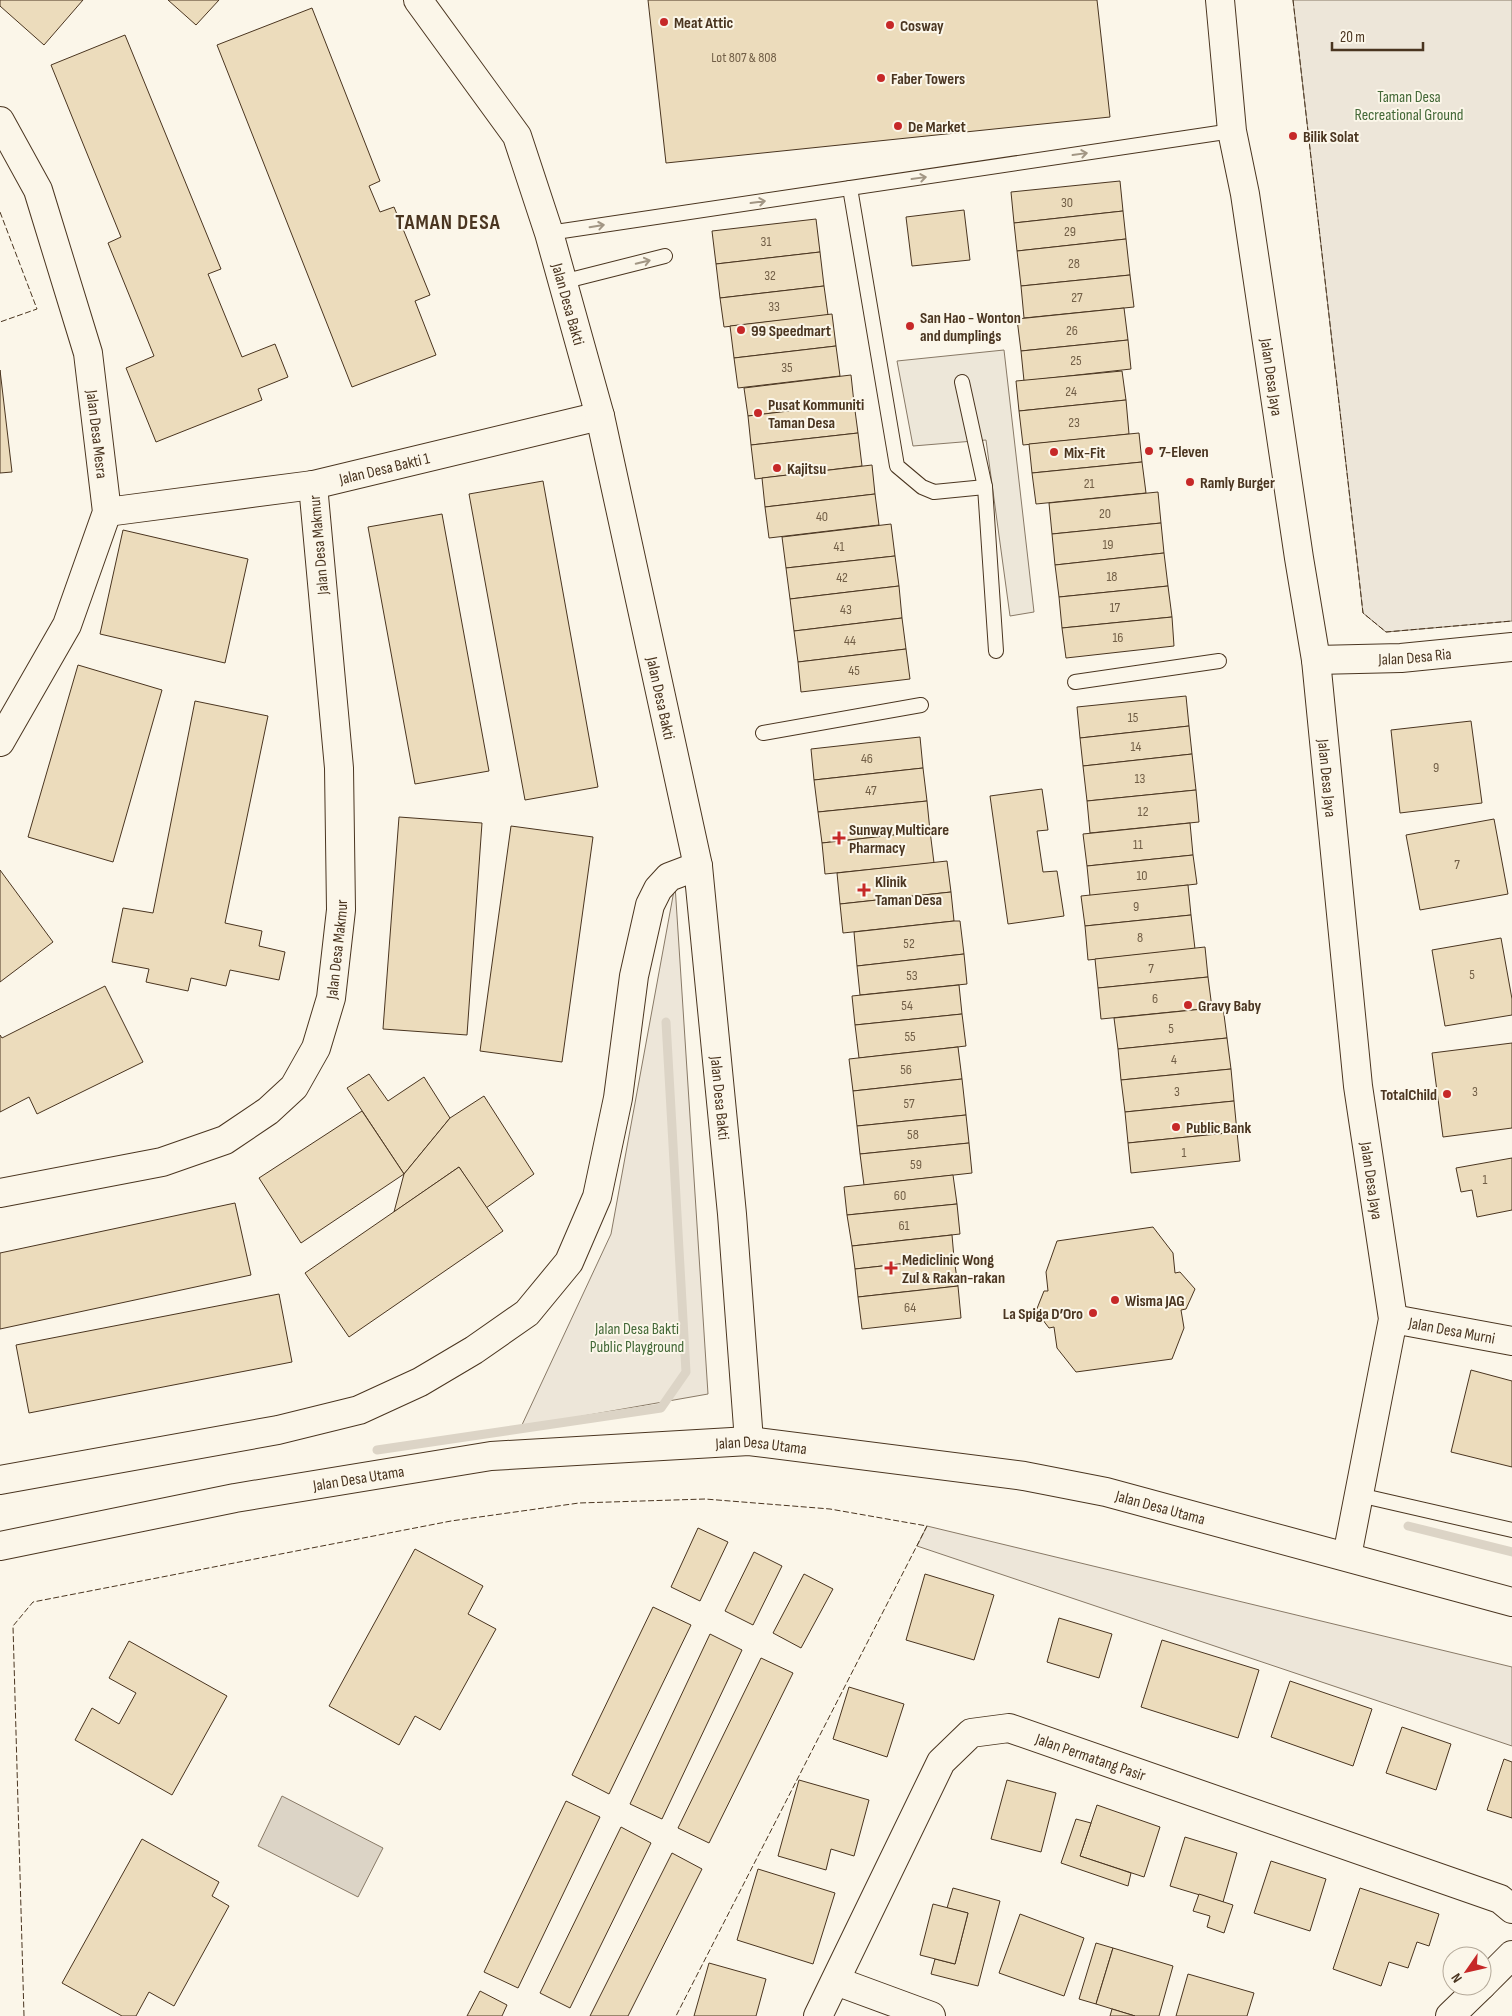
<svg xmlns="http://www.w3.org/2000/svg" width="1512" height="2016" font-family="'Sofia Sans Condensed',sans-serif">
<rect width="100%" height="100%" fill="#fbf6e9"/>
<g fill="#ede6d9" stroke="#887966">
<path d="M1293 0H1512V621L1386 632 1363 613Z"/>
<path d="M675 885 708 1394 521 1427 611 1234Z"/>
<path d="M927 1526 1512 1667V1746L917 1546Z"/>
</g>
<path fill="#ede7d9" stroke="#887966" d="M1004 350 1034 612 1010 616 986 440 913 446 897 361Z"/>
<path fill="#dcd4c6" stroke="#887966" d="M282 1796 383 1848 358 1897 258 1846Z"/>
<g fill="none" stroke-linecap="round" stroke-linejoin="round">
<g stroke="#dcd4c6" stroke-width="9">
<path d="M377 1450 661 1408 686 1372 666 1022"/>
<path d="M1408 1526 1512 1552"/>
</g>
</g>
<g fill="#ecdcbc" stroke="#4a3520">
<path d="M0 0H83L44 45 0 6Z"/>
<path d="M168 0H219L196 25Z"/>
<path d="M648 0H1097L1110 117 666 163Z"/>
<path d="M312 8 380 181 369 186 380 212 394 207 430 295 415 301 436 355 352 387 217 45Z"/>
<path d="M125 35 221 269 208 274 242 357 275 344 288 377 258 389 262 400 156 442 126 368 154 356 108 243 121 237 51 65Z"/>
<path d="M1120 181 1123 211 1014 223 1011 192Z"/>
<path d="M964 210 970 260 912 266 906 217Z"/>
<path d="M1123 211 1126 239 1017 251 1014 223Z"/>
<path d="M816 219 820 252 716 264 712 231Z"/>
<path d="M1126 239 1130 275 1021 286 1017 251Z"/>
<path d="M820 252 824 286 720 298 716 264Z"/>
<path d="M1130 275 1134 307 1024 318 1021 286Z"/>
<path d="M824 286 828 315 724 327 720 298Z"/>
<path d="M1124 308 1128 340 1021 351 1017 319Z"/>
<path d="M832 314 836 346 734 358 730 326Z"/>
<path d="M1128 340 1131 369 1024 381 1021 351Z"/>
<path d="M836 346 840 376 738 388 734 358Z"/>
<path d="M0 370 12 472 0 473Z"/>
<path d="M1122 371 1126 400 1019 411 1016 381Z"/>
<path d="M851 375 854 403 748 416 744 388Z"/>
<path d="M1126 400 1129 434 1023 445 1019 411Z"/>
<path d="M854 403 858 433 751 445 748 416Z"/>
<path d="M858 433 862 466 755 479 751 445Z"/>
<path d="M1139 433 1142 462 1032 473 1029 444Z"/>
<path d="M1142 462 1146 493 1036 504 1032 473Z"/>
<path d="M872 465 875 494 765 507 762 478Z"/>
<path d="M543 481 598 787 525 800 469 494Z"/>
<path d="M1158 492 1161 523 1052 534 1049 503Z"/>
<path d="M875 494 879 525 769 538 765 507Z"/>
<path d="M442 514 489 771 415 784 368 527Z"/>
<path d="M1161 523 1164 553 1055 565 1052 534Z"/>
<path d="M891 524 895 556 786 568 782 537Z"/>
<path d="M123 530 248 559 225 663 100 634Z"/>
<path d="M1164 553 1168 586 1059 597 1055 565Z"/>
<path d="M895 556 899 586 790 599 786 568Z"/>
<path d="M899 586 902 618 794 631 790 599Z"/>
<path d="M1168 586 1172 617 1062 628 1059 597Z"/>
<path d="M1172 617 1174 646 1066 658 1062 628Z"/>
<path d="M902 618 906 649 798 662 794 631Z"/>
<path d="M906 649 910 679 801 692 798 662Z"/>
<path d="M78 665 162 690 113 862 28 837Z"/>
<path d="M1186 696 1189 726 1080 738 1077 707Z"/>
<path d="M195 701 268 716 225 923 262 931 259 946 285 952 279 980 230 970 226 986 191 978 188 991 146 982 149 969 112 962 123 908 153 913Z"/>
<path d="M1471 721 1482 803 1400 813 1391 730Z"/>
<path d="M1189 726 1192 754 1083 766 1080 738Z"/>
<path d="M920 737 923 768 814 780 811 749Z"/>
<path d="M1192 754 1196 790 1087 801 1083 766Z"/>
<path d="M923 768 927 801 818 812 814 780Z"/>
<path d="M1042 789 1048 830 1037 831 1043 872 1057 871 1064 916 1008 924 990 796Z"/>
<path d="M1196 790 1199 822 1090 833 1087 801Z"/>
<path d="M927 801 930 831 822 843 818 812Z"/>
<path d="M399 817 482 823 467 1035 383 1029Z"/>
<path d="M1494 819 1508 894 1420 910 1406 835Z"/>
<path d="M1190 823 1193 855 1087 866 1083 834Z"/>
<path d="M511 826 593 837 562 1062 480 1051Z"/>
<path d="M930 831 934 863 825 874 822 843Z"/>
<path d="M1193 855 1197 884 1090 896 1087 866Z"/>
<path d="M947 861 951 892 840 904 837 873Z"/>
<path d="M0 870 53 942 0 982Z"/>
<path d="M1188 885 1191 915 1085 926 1081 896Z"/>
<path d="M951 892 954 921 843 933 840 904Z"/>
<path d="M1191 915 1195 949 1088 960 1085 926Z"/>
<path d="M954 921H960L964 954 857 966 854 932Z"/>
<path d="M1501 938 1512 999V1015L1445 1026 1432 950Z"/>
<path d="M1205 947 1208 977 1098 988 1095 959Z"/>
<path d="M964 954 967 984 860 995 857 966Z"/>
<path d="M1208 977 1212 1008 1101 1019 1098 988Z"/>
<path d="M959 985 962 1014 855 1025 852 996Z"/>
<path d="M105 986 143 1062 37 1114 29 1097 0 1112V1035L2 1038Z"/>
<path d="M1223 1007 1227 1038 1118 1049 1114 1018Z"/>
<path d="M962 1014 966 1046 859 1058 855 1025Z"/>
<path d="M1227 1038 1231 1069 1121 1080 1118 1049Z"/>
<path d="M1512 1043V1128L1443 1137 1432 1053Z"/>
<path d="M958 1047 962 1079 853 1091 849 1059Z"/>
<path d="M1231 1069 1234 1101 1125 1112 1121 1080Z"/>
<path d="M369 1074 388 1101 424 1077 450 1118 404 1174 347 1088Z"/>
<path d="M962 1079 966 1115 857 1126 853 1091Z"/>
<path d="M484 1096 534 1174 486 1208 459 1167 394 1212 404 1174 450 1118Z"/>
<path d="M1234 1101 1237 1132 1128 1143 1125 1112Z"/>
<path d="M362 1111 404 1174 301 1243 259 1178Z"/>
<path d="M966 1115 969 1143 860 1154 857 1126Z"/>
<path d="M1237 1132 1240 1161 1131 1173 1128 1143Z"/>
<path d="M969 1143 972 1173 864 1185 860 1154Z"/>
<path d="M1512 1158V1210L1477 1217 1472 1190 1461 1192 1456 1168Z"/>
<path d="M459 1167 503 1231 349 1337 305 1273Z"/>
<path d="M953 1175 957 1204 847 1215 844 1187Z"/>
<path d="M235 1203 251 1275 0 1329V1253Z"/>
<path d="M957 1204 960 1234 852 1246 847 1215Z"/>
<path d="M1153 1227 1173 1253 1175 1273 1180 1272 1195 1289 1186 1309 1181 1310 1184 1328 1172 1359 1076 1372 1057 1348 1054 1327 1049 1328 1036 1311 1044 1291H1048L1046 1272 1057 1241Z"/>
<path d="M952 1235 954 1258 855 1269 852 1246Z"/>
<path d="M954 1258 958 1286 858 1297 855 1269Z"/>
<path d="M958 1286 961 1318 862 1329 858 1297Z"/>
<path d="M279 1294 292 1362 29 1413 16 1345Z"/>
<path d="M1471 1370 1512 1381V1467L1451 1452Z"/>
<path d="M698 1528 728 1542 700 1601 671 1587Z"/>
<path d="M415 1549 483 1586 468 1614 496 1629 440 1730 415 1716 399 1745 329 1706Z"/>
<path d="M754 1552 782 1566 753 1625 725 1611Z"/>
<path d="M804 1574 833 1589 801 1648 773 1633Z"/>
<path d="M925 1574 994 1595 974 1660 906 1640Z"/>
<path d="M653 1607 691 1625 609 1794 572 1775Z"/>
<path d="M1059 1618 1112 1634 1099 1678 1047 1662Z"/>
<path d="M710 1634 742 1650 662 1819 630 1804Z"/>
<path d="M1162 1640 1259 1670 1238 1738 1141 1707Z"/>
<path d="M129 1641 227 1696 172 1795 75 1740 92 1708 119 1724 136 1693 109 1678Z"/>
<path d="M761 1658 793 1673 709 1843 678 1828Z"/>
<path d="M1290 1681 1372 1709 1353 1766 1271 1737Z"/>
<path d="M849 1687 904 1704 887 1757 833 1739Z"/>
<path d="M1402 1727 1451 1744 1436 1790 1386 1773Z"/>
<path d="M1504 1759 1512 1762V1818L1487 1810Z"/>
<path d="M799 1780 869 1800 854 1856 831 1849 826 1870 778 1856Z"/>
<path d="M1007 1780 1056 1793 1041 1852 991 1839Z"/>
<path d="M566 1801 600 1817 518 1988 484 1972Z"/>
<path d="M1097 1805 1160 1827 1144 1877 1080 1856Z"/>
<path d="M1076 1819 1091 1823 1080 1856 1131 1873 1128 1886 1061 1863Z"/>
<path d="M621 1827 651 1843 570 2008 540 1993Z"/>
<path d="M1185 1837 1237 1853 1223 1902 1170 1886Z"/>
<path d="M142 1839 219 1882 212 1896 229 1906 174 2006 149 1992 136 2016H122L62 1983Z"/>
<path d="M672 1853 702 1869 628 2016H590Z"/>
<path d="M1271 1861 1326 1879 1310 1931 1254 1913Z"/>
<path d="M758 1869 835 1893 813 1964 737 1940Z"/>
<path d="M953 1888 1000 1901 978 1986 931 1974 935 1959 955 1964 968 1913 947 1908Z"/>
<path d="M1360 1888 1439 1914 1429 1946 1417 1942 1408 1968 1389 1962 1381 1986 1333 1969Z"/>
<path d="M1199 1894 1233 1905 1224 1933 1207 1927 1210 1916 1193 1911Z"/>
<path d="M933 1904 968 1913 955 1964 920 1955Z"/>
<path d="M1020 1914 1084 1938 1064 1996 999 1973Z"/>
<path d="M1096 1943 1113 1948 1096 2004 1079 1999Z"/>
<path d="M1113 1948 1173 1966 1159 2016H1135L1096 2004Z"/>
<path d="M709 1963 766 1979 756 2016H694Z"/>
<path d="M1188 1974 1254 1993 1247 2016H1176Z"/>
<path d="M480 1991 507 2005 502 2016H467Z"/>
<path d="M1112 2009 1135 2016H1110Z"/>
</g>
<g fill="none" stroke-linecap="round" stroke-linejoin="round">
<defs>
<g id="lane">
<path d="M850 188 897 466 922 487 934 492 985 487"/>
<path d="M549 233 1232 131"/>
<path d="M562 282 665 256"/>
<path d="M962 382 985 487 996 651"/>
<path d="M1075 682 1219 661"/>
<path d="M763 733 921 705"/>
<path d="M1359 1495 1512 1530"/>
</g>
<g id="street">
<path id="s1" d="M1220 0 1232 131 1245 194 1299 558 1316 660 1358 1086 1393 1319 1347 1556"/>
<path id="s2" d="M0 121 38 190 88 353 107 512 67 625 0 742"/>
<path id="s3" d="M107 512 313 485 600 416"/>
<path id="s4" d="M1316 660 1401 658 1512 647"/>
<path id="s5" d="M0 1193 162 1162 225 1140 268 1111 294 1087 316 1048 331 998 341 910 339 768 313 485"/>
<path id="s6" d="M1393 1319 1512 1341"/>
<path d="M0 1480 278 1430 359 1410 420 1382 474 1350 527 1313 569 1262 597 1197 618 1098 634 976 650 905 658 889 669 877 698 866"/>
<path d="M836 1981 931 2016"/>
<path d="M1482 1985 1512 1955"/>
<path id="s7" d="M818 2016 941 1762 971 1733 1009 1728 1500 1899 1512 1909"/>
<path d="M1450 2016 1481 1986"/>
</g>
<g id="secondary">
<path id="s8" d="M418 0 517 136 549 233 600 416 698 866 732 1214 749 1441"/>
<path id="s9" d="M0 1546 235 1498 491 1456 749 1441 1024 1476 1106 1492 1512 1602"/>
</g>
</defs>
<use href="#lane" stroke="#4a3520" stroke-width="16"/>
<use href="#street" stroke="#4a3520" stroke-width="30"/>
<use href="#secondary" stroke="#4a3520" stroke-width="30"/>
<use href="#lane" stroke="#fbf6e9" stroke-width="14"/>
<use href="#street" stroke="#fbf6e9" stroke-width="28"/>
<use href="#secondary" stroke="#fbf6e9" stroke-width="28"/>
<g stroke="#4a3520" stroke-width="1" stroke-dasharray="6 2.5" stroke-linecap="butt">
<path d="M1293 0 1363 613 1386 632 1512 621"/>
<path d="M0 212 37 309 0 322"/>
<path d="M24 2016 13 1626 33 1602 451 1521 579 1503 705 1499 830 1509 927 1526 676 2016"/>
</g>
</g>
<defs><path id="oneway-shaft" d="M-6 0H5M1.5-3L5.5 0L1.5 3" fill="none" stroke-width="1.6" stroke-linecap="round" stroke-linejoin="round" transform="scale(1.25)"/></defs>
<g stroke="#a29684">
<use href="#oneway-shaft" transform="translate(1080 154) rotate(-8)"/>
<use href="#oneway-shaft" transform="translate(919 178) rotate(-8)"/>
<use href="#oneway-shaft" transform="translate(758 202) rotate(-8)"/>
<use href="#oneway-shaft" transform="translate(597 226) rotate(-9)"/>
<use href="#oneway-shaft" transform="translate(643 262) rotate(-14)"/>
</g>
<g fill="#c62828" stroke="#fbf6e9" stroke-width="2">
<circle cx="664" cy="22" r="5"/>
<circle cx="890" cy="25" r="5"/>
<circle cx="881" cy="78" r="5"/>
<circle cx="898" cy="126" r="5"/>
<circle cx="1293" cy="136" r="5"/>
<circle cx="910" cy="326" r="5"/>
<circle cx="741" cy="330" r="5"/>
<circle cx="758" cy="413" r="5"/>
<circle cx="1149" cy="451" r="5"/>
<circle cx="1054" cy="452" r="5"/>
<circle cx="777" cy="468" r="5"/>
<circle cx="1190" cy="482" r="5"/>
<path d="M836.5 830.5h5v5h5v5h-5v5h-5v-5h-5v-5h5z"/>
<path d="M861.5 882.5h5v5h5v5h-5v5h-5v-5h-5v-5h5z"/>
<circle cx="1188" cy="1005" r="5"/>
<circle cx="1447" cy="1094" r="5"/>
<circle cx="1176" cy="1127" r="5"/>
<path d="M888.5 1260.5h5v5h5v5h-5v5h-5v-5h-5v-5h5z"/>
<circle cx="1115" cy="1300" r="5"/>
<circle cx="1093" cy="1313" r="5"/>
</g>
<g text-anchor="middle" stroke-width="4" stroke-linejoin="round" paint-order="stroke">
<g font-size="14" fill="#725f47">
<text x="744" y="62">Lot 807 &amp; 808</text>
<text x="1067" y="207">30</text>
<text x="1070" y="236">29</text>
<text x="766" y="246">31</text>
<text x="1074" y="268">28</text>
<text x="770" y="280">32</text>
<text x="1077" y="302">27</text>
<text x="774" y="311">33</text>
<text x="1072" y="335">26</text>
<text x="1076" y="365">25</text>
<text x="787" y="372">35</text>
<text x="1071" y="396">24</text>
<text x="1074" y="427">23</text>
<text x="1089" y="488">21</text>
<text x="1105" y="518">20</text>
<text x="822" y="521">40</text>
<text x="1108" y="549">19</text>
<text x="839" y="551">41</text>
<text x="1112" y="581">18</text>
<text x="842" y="582">42</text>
<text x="1115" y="612">17</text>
<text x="846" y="614">43</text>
<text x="1118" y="642">16</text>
<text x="850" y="645">44</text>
<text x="854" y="675">45</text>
<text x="1133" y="722">15</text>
<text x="1136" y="751">14</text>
<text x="867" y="763">46</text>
<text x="1436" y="772">9</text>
<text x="1140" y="783">13</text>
<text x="871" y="795">47</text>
<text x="1143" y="816">12</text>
<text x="1138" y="849">11</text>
<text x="1457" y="869">7</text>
<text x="1142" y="880">10</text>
<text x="1136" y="911">9</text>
<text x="1140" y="942">8</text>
<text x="909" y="948">52</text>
<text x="1151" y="973">7</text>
<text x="1472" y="979">5</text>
<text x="912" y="980">53</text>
<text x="1155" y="1003">6</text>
<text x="907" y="1010">54</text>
<text x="1171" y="1033">5</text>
<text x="910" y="1041">55</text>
<text x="1174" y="1064">4</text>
<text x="906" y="1074">56</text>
<text x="1177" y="1096">3</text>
<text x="1475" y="1096">3</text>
<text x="909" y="1108">57</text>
<text x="913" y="1139">58</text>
<text x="1184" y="1157">1</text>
<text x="916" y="1169">59</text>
<text x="1485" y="1184">1</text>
<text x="900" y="1200">60</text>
<text x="904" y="1230">61</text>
<text x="910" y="1312">64</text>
</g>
<g font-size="16" font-weight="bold" fill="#4a3520" stroke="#fbf6e9" text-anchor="start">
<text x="674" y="28">Meat Attic</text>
<text x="900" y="31">Cosway</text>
<text x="891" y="84">Faber Towers</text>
<text x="908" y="132">De Market</text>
<text x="1303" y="142">Bilik Solat</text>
<text x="920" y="323">San Hao - Wonton<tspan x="920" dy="18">and dumplings</tspan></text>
<text x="751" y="336">99 Speedmart</text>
<text x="768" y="410">Pusat Kommuniti<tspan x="768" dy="18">Taman Desa</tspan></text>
<text x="1159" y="457">7-Eleven</text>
<text x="1064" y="458">Mix-Fit</text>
<text x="787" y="474">Kajitsu</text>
<text x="1200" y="488">Ramly Burger</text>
<text x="849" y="835">Sunway Multicare<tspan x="849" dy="18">Pharmacy</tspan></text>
<text x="875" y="887">Klinik<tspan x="875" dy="18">Taman Desa</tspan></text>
<text x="1198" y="1011">Gravy Baby</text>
<text x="1437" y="1100" text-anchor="end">TotalChild</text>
<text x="1186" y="1133">Public Bank</text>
<text x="902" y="1265">Mediclinic Wong<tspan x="902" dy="18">Zul &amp; Rakan-rakan</tspan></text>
<text x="1125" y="1306">Wisma JAG</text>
<text x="1083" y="1319" text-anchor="end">La Spiga D’Oro</text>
</g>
<g font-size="16" fill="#436837" stroke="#fbf6e9">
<text x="1409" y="102">Taman Desa<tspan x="1409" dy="18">Recreational Ground</tspan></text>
<text x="637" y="1334">Jalan Desa Bakti<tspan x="637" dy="18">Public Playground</tspan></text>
</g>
<g font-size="16" fill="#4a3520" stroke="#fbf6e9">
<text dy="6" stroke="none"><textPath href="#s8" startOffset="344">Jalan Desa Bakti</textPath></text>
<text dy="6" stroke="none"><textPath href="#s1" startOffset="381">Jalan Desa Jaya</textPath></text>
<text dy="6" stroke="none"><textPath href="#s2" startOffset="331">Jalan Desa Mesra</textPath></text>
<text dy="6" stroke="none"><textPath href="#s3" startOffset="281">Jalan Desa Bakti 1</textPath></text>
<text transform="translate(318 545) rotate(-95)" y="6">Jalan Desa Makmur</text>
<text dy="6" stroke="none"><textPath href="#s4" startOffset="99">Jalan Desa Ria</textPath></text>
<text dy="6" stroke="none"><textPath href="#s8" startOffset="749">Jalan Desa Bakti</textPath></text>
<text dy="6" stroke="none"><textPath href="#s1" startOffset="786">Jalan Desa Jaya</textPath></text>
<text dy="6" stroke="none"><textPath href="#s5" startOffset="465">Jalan Desa Makmur</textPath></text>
<text dy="6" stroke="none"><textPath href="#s8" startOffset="1154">Jalan Desa Bakti</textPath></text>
<text dy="6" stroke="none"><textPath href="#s1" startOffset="1191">Jalan Desa Jaya</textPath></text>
<text dy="6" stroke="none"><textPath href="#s6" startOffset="60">Jalan Desa Murni</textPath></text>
<text dy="6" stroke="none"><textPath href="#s9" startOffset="770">Jalan Desa Utama</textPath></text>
<text dy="6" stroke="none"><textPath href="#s9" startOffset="365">Jalan Desa Utama</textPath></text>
<text dy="6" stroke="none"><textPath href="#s9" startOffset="1175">Jalan Desa Utama</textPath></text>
<text dy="6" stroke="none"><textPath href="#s7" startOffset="449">Jalan Permatang Pasir</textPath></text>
</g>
<g font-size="21" font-weight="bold" letter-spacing="1" fill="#4a3520" stroke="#fbf6e9">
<text x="448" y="229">TAMAN DESA</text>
</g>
</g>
<g transform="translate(1467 1971) rotate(236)"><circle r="24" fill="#fbf6e9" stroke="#b4a999"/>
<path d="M0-4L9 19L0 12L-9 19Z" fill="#c62828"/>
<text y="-8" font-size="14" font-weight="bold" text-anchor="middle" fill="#4a3520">N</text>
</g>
<path d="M1332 42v8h91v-8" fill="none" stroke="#4a3520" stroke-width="2.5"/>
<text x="1340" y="42" font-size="15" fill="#4a3520" stroke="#fbf6e9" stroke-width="4" paint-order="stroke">20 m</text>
</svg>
